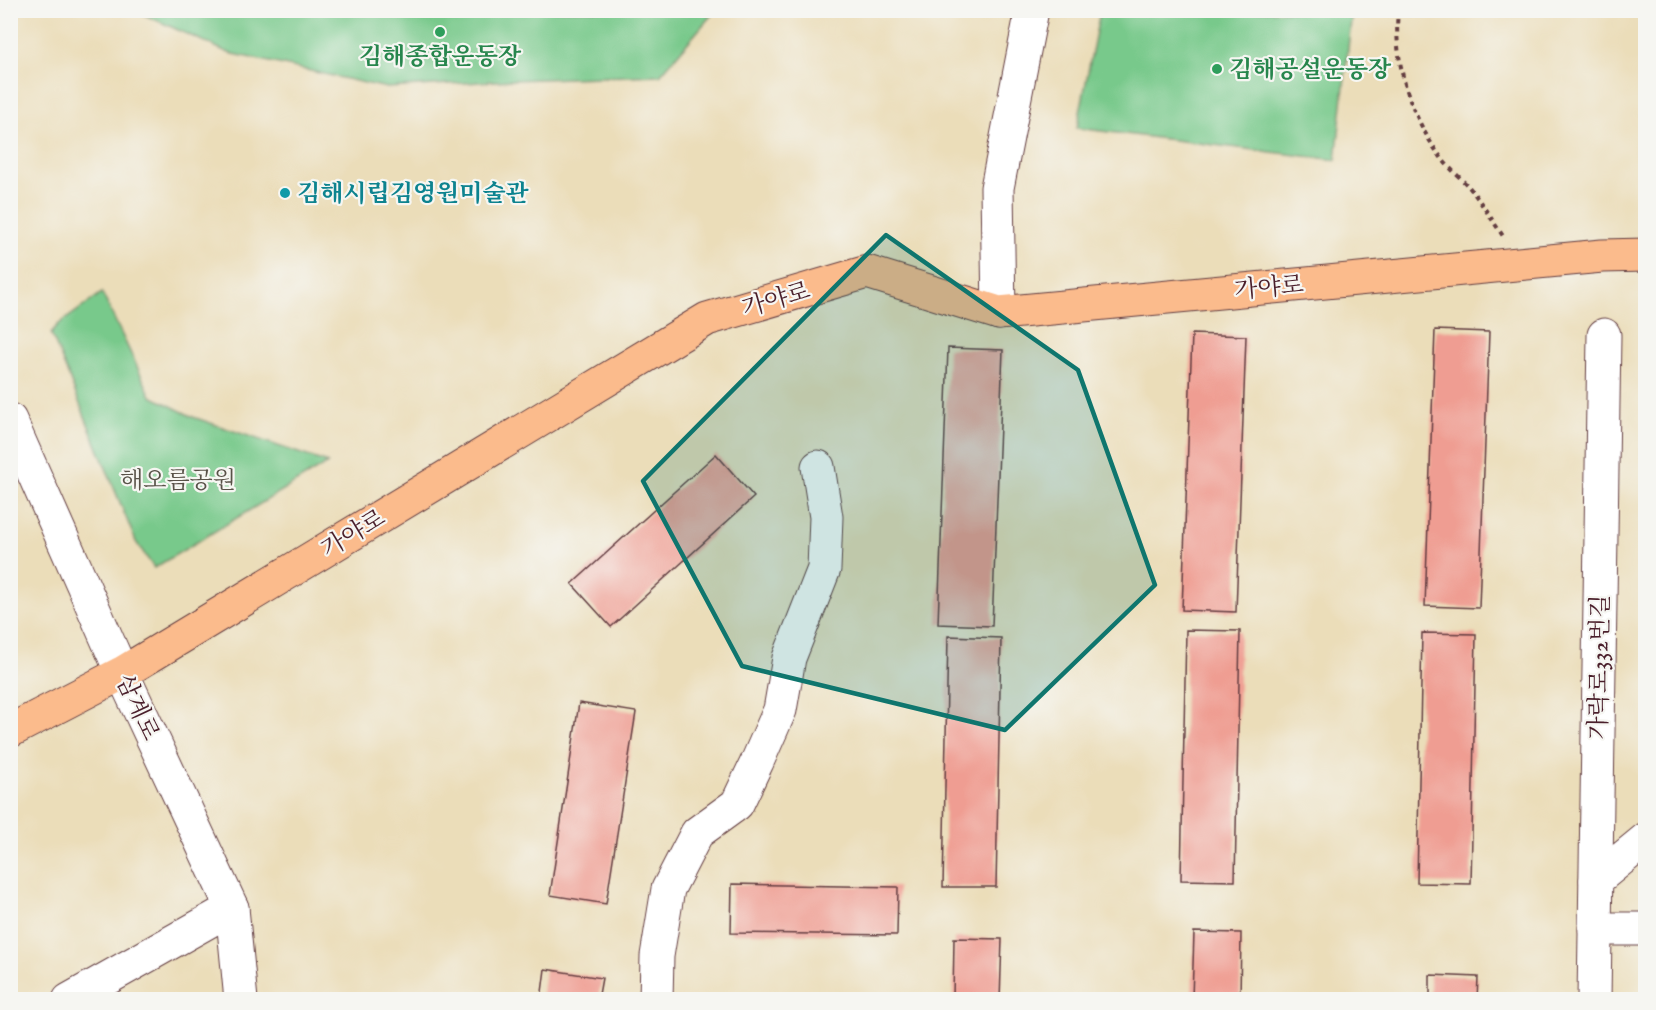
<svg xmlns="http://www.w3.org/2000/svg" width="1656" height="1010" font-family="'IM FELL English','Noto Serif KR',serif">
<rect width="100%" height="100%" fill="#f6f6f2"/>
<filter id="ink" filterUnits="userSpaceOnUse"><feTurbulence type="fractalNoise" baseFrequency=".0167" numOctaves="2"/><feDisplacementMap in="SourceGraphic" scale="12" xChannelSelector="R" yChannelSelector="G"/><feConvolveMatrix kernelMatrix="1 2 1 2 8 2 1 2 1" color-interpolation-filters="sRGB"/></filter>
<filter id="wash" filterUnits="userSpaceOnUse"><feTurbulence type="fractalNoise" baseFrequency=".008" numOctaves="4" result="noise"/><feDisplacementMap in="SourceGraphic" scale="24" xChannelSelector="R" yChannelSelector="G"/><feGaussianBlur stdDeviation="1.35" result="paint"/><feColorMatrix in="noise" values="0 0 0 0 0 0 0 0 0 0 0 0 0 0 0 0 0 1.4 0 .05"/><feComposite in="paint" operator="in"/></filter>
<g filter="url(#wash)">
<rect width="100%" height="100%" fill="#ebddb9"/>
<g fill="#78c98b" stroke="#61745b" stroke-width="1.5">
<path d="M136 11 715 10V11L660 75 512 80 387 88 229 53Z"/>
<path d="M1100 11H1352L1336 160 1077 128Z"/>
<path d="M102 293 151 396 193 417 328 463 154 568 136 542 51 333 59 324Z"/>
</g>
<g id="blocks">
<g fill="#ef9d92">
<path d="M1435 330 1489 332 1479 608 1425 606Z"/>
<path d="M1192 334 1246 336 1236 612 1182 610Z"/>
<path d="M948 348 1003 350 992 626 938 624Z"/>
<path d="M716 454 754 497 611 627 572 584Z"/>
<path d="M1186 630 1240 631 1235 881 1181 880Z"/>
<path d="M1422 633 1476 634 1471 884 1417 883Z"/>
<path d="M948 636 1001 638 996 887H943Z"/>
<path d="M579 703 636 712 606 904 550 895Z"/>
<path d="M732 884 898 887 897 935 731 933Z"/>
<path d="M1194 932 1241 933 1240 1000H1192Z"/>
<path d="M954 938 1002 939 1000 1000H953Z"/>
<path d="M545 969 602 978 598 1000H541Z"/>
<path d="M1430 975 1478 977 1477 1000H1430Z"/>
</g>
</g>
</g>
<g filter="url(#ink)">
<use href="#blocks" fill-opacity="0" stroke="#623c40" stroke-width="1.5"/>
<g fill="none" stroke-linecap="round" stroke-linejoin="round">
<defs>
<g id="minor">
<path d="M999 313 997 188 1032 10"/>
<path d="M10 420 122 673 232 908 241 1000"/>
<path d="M1596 880 1646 839"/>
<path d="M1595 929H1646"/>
<path d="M69 1000 232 908"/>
<path d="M656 1000 657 956 668 889 697 833 737 804 757 762 780 710 789 658 824 569 826 517 818 467"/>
<path d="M1594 1000 1604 335"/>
</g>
<path id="major" d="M10 731 122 673 707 319 867 272 999 313 1602 256 1646 255"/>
</defs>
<use href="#minor" stroke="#623c40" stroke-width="35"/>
<use href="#major" stroke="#623c40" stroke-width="35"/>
<path stroke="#623c40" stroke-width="4" stroke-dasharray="4.5 4.5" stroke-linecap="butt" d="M1398 10C1393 64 1411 118 1443 160 1451 170 1461 178 1469 187 1481 202 1492 220 1503 236"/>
<use href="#minor" stroke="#fff" stroke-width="33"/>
<use href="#major" stroke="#fbbb8c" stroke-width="33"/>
</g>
</g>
<path fill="#0f766e" fill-opacity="0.2" stroke="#0f766e" stroke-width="4.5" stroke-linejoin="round" d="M886 235 1078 370 1155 585 1005 730 742 666 643 481Z"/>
<g fill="#2e9e5b" stroke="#f6f6f2" stroke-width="2">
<circle cx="440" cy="32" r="6"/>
<circle cx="1217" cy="69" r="6"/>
</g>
<circle fill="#0f9aa8" stroke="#f6f6f2" stroke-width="2" cx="285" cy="193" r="6"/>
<g text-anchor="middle" stroke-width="4.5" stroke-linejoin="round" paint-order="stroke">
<g font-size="24" font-weight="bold" fill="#27864d" stroke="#f6f6f2">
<text x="440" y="64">김해종합운동장</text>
<text x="1229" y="77" text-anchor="start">김해공설운동장</text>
</g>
<g font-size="24" font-weight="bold" fill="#0d838f" stroke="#f6f6f2" text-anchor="start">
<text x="297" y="201">김해시립김영원미술관</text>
</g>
<g font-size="24" fill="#4a1f2b" stroke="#f6f6f2">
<text transform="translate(1269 287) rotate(-5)" y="8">가야로</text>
<text transform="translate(776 299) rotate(-16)" y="8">가야로</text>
<text transform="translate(353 533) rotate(-31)" y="8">가야로</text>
<text transform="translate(1599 667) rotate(-89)" y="8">가락로332번길</text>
<text transform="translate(138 707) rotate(65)" y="8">삼계로</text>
</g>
<g font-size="24" fill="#585248" stroke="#f6f6f2">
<text x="178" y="488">해오름공원</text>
</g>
</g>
<rect width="1656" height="1010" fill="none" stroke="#f6f6f2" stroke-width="36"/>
</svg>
